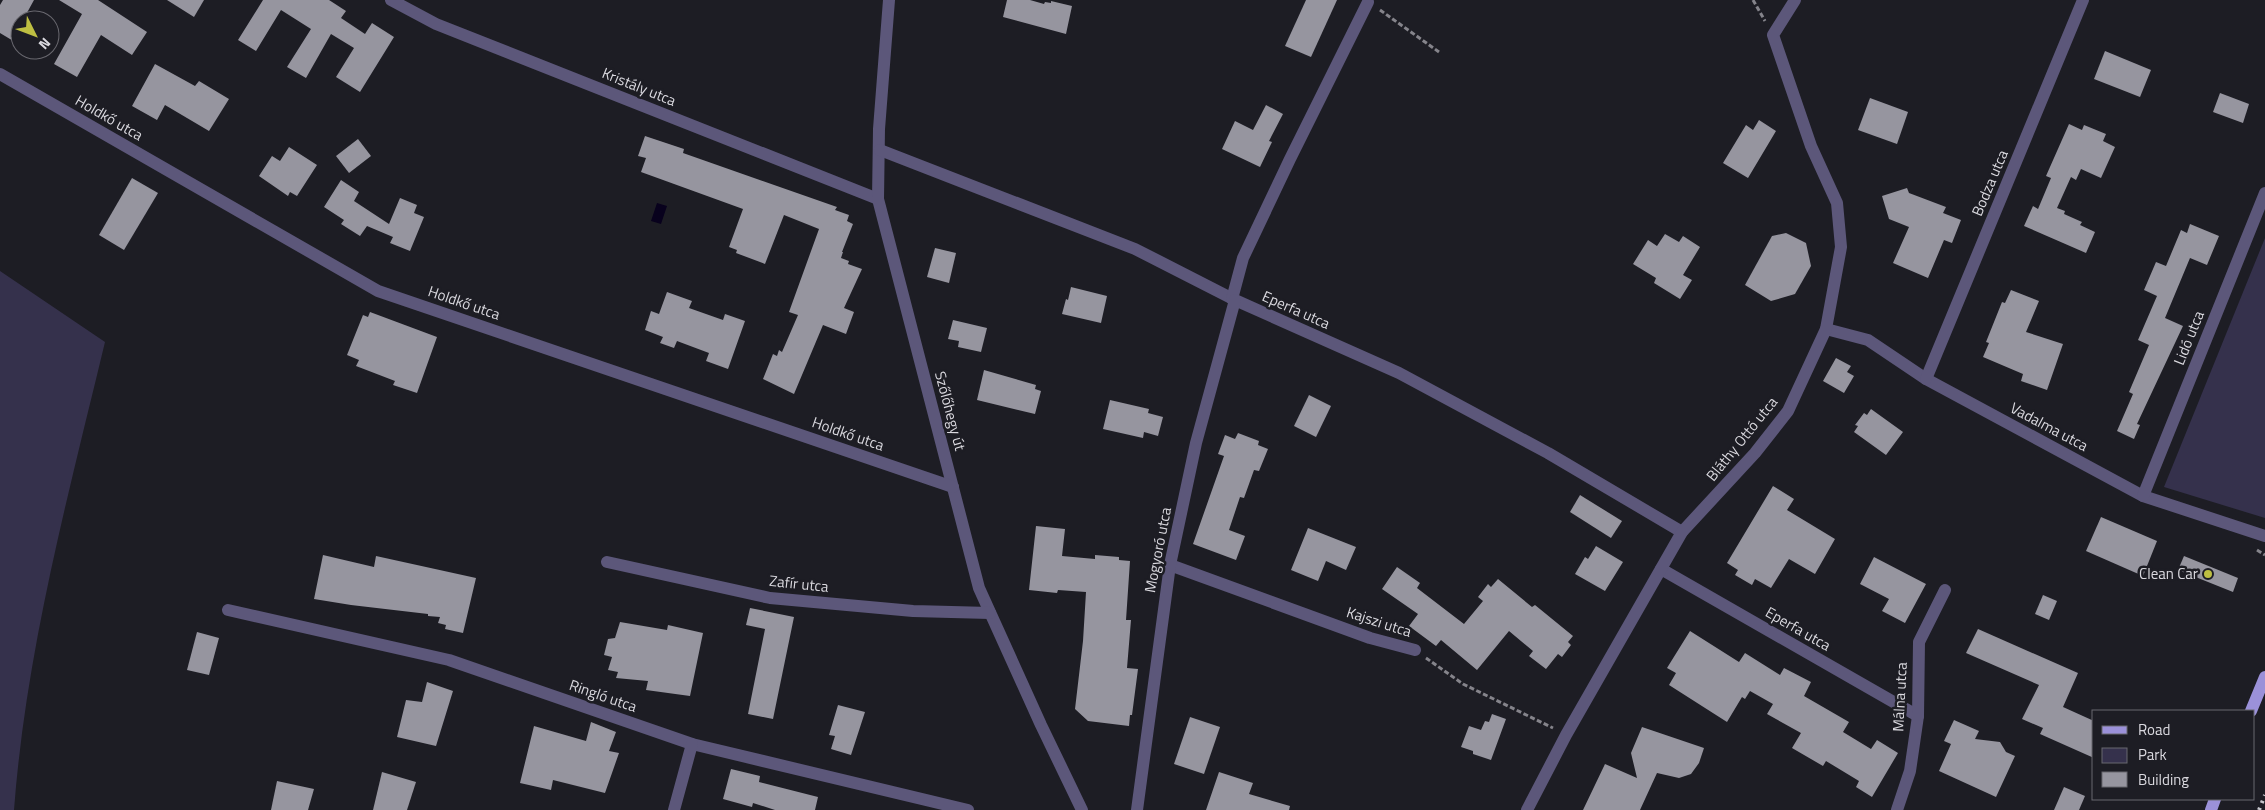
<svg xmlns="http://www.w3.org/2000/svg" width="2265" height="810" font-family="'Titillium Web',sans-serif">
<rect width="100%" height="100%" fill="#1d1d24"/>
<g fill="#35314c">
<path d="M2265 238V518L2164 487Z"/>
<path d="M0 271 105 342C68 496 26 651 14 810H0Z"/>
</g>
<path fill="#08011d" d="M657 203 667 206 661 224 651 221Z"/>
<g fill="#96959f">
<path d="M3 0H34L23 20H20V45L0 33V5Z"/>
<path d="M59 0H98L147 32 132 55 101 35 77 77 54 64 82 14Z"/>
<path d="M167 0H204L194 17Z"/>
<path d="M263 0H329L346 11 341 18 365 34 372 23 394 37 360 92 336 77 354 48 331 34 306 78 287 67 311 29 281 10 256 51 238 40Z"/>
<path d="M1007 0H1030L1044 4 1045 2 1051 3V1L1072 6 1066 34 1003 17Z"/>
<path d="M1306 0H1337L1311 57 1285 46Z"/>
<path d="M2105 51 2151 70 2140 97 2094 79Z"/>
<path d="M155 64 195 86 199 81 229 99 209 131 165 105 157 120 132 106Z"/>
<path d="M2220 93 2249 104 2243 123 2213 112Z"/>
<path d="M1870 98 1908 112 1897 144 1858 130Z"/>
<path d="M1266 105 1283 114 1269 141 1272 142 1260 167 1222 149 1235 121 1253 130Z"/>
<path d="M1759 120 1776 131 1748 178 1723 163 1746 125 1753 130Z"/>
<path d="M2069 124 2082 130 2084 125 2106 134 2103 141 2115 147 2101 178 2081 169 2076 180 2071 177 2057 208 2065 211 2064 214 2082 222 2080 225 2095 232 2086 253 2024 226 2033 206 2038 209 2051 178 2046 176Z"/>
<path d="M645 136 684 149 683 153 837 207 835 210 849 215 847 221 853 224 842 252H843L841 258 849 261 848 264 862 269 844 308 854 312 846 334 823 325 794 394 763 379 773 354 777 356 779 350 782 352 798 315 789 312 819 229 784 215 765 264 736 253 737 250 729 247 743 209 641 172 646 158 638 156Z"/>
<path d="M358 139 371 156 349 173 336 156Z"/>
<path d="M289 147 317 165 297 196 290 192 288 196 259 176 272 156 280 161Z"/>
<path d="M132 178 158 193 124 250 99 235Z"/>
<path d="M341 180 359 192 354 201 389 224 400 198 417 205 414 213 424 217 410 251 390 243 393 237 367 226 360 236 341 224 344 220 324 207Z"/>
<path d="M1907 188 1909 193 1946 207 1943 213 1961 220 1952 243 1944 240 1928 278 1893 263 1909 227 1889 219 1882 196Z"/>
<path d="M2190 224 2219 236 2207 265 2190 258 2165 318 2183 326 2137 424 2140 425 2134 439 2117 431 2133 394 2129 392 2149 345 2138 340 2157 296 2144 290 2156 262 2166 266 2181 230 2187 233Z"/>
<path d="M1786 233 1806 243 1811 266 1795 294 1771 301 1745 285 1772 236Z"/>
<path d="M1665 234 1679 242 1683 236 1700 247 1683 275 1692 280 1680 299 1654 283 1656 278 1633 264 1648 240 1657 246Z"/>
<path d="M935 248 956 253 949 283 927 277Z"/>
<path d="M1071 287 1107 296 1101 323 1062 314 1066 299 1068 300Z"/>
<path d="M2011 290 2039 301 2026 332 2063 344 2047 390 2021 381 2023 374 1983 357 1989 343 1986 342 2002 302 2005 303Z"/>
<path d="M667 292 692 301 689 308 723 320 725 314 745 321 728 369 706 361 709 353 677 341 674 348 660 343 663 337 645 330 651 311 659 314Z"/>
<path d="M370 312 437 337 417 393 393 385 395 381 356 366 359 360 347 355 363 315 368 317Z"/>
<path d="M953 320 987 328 981 352 958 347 959 341 948 339Z"/>
<path d="M1836 358 1851 366 1847 372 1854 376 1844 393 1823 381Z"/>
<path d="M984 370 1036 385 1035 389 1041 391 1035 414 977 400Z"/>
<path d="M1309 395 1331 406 1316 437 1294 426Z"/>
<path d="M1110 400 1149 409 1148 413 1163 417 1158 436 1144 432 1143 438 1103 429Z"/>
<path d="M1871 409 1903 432 1886 455 1854 432 1858 426 1855 425 1864 413 1867 415Z"/>
<path d="M1238 433 1259 441 1258 445 1268 449 1259 471 1254 470 1244 498 1240 497 1229 530 1245 536 1236 560 1193 544 1224 456 1218 454 1225 435 1235 439Z"/>
<path d="M1773 486 1794 499 1787 510 1835 539 1815 574 1789 559 1771 588 1755 579 1752 585 1735 575 1738 570 1727 563Z"/>
<path d="M1580 495 1622 521 1611 538 1570 512Z"/>
<path d="M2101 517 2157 541 2143 576 2086 551Z"/>
<path d="M1036 526 1065 529 1062 556 1095 559V555L1119 557V560L1130 561 1126 620H1131L1127 668 1138 669 1132 715H1130L1129 726 1088 721 1075 709 1083 641 1086 592 1058 590 1057 593 1029 590Z"/>
<path d="M1308 528 1356 547 1346 570 1326 561 1318 581 1291 570Z"/>
<path d="M1596 546 1623 562 1605 591 1575 574 1585 557 1588 559Z"/>
<path d="M323 555 374 567 376 556 476 578 463 633 445 629 446 625 438 623 440 617 428 616V614L351 605 314 599Z"/>
<path d="M2184 556 2238 578 2233 592 2178 570Z"/>
<path d="M1874 557 1926 584 1905 623 1882 611 1889 599 1860 584Z"/>
<path d="M1397 567 1420 583 1417 588 1464 624 1483 601 1478 597 1488 584 1491 587 1498 579 1532 607 1535 605 1573 636 1568 642 1571 645 1562 657 1558 654 1546 669 1529 656 1533 651 1509 631 1477 670 1441 640 1436 646 1409 626 1418 614 1382 589Z"/>
<path d="M2043 595 2057 601 2049 620 2035 614Z"/>
<path d="M750 608 794 617 773 719 748 714 765 629 746 625Z"/>
<path d="M620 622 667 630 668 625 703 633 690 696 646 690 648 681 616 678 618 672 608 670 612 657 604 655 608 639 615 638Z"/>
<path d="M1978 629 2078 673 2063 707 2094 721V758L2040 734 2043 728 2022 719 2039 685 1966 653Z"/>
<path d="M1690 631 1739 662 1745 653 1780 675 1784 668 1811 682 1804 696 1849 722 1843 732 1871 749 1877 740 1898 753 1872 797 1856 787 1859 781 1826 761 1823 766 1792 748 1801 733 1767 714 1773 704 1750 691 1745 699 1742 697 1727 722 1669 685 1676 673 1667 668Z"/>
<path d="M197 632 219 638 209 675 187 670Z"/>
<path d="M427 682 453 691 436 746 397 737 406 700 422 702Z"/>
<path d="M838 705 865 712 851 755 831 749 835 736 829 735Z"/>
<path d="M1492 714 1506 719 1491 760 1473 754V751L1461 747 1469 726 1481 730 1485 721 1489 722Z"/>
<path d="M1190 717 1220 727 1204 774 1174 764Z"/>
<path d="M1954 720 1979 731 1975 739 2000 742 2006 752 2015 756 1996 797 1939 771 1951 744 1944 741Z"/>
<path d="M591 722 616 732 609 751 619 753 605 793 553 780 551 790 520 783 534 726 586 741Z"/>
<path d="M1642 727 1704 748 1699 763 1691 774 1679 778 1657 773 1640 810H1583L1605 764 1637 778 1631 753Z"/>
<path d="M731 769 760 776 759 782 818 797 815 810H775L753 803 752 807 723 799Z"/>
<path d="M382 772 416 782 407 810H373Z"/>
<path d="M1219 772 1253 783 1249 794 1290 806 1289 810H1206Z"/>
<path d="M277 781 314 789 308 810H271Z"/>
<path d="M2064 787 2085 796 2079 810H2054Z"/>
</g>
<g fill="none" stroke-linecap="round" stroke-linejoin="round">
<g stroke="#85848b" stroke-width="3" stroke-dasharray="5 2.5" stroke-linecap="butt">
<path d="M1753 0 1765 21"/>
<path d="M1380 10 1439 52"/>
<path d="M2257 550 2265 555"/>
<path d="M1426 658 1463 684 1553 728"/>
</g>
<g stroke="#5c577a" stroke-width="12">
<path d="M391 0 436 24 878 199"/>
<path d="M889 0 879 129 878 199 979 588 1041 725 1082 810"/>
<path d="M0 74 378 291 953 487"/>
<path d="M880 150 1135 249 1235 300 1399 373 1548 453 1682 532"/>
<path d="M1232 299 1243 258 1290 159 1368 2"/>
<path d="M1826 329 1868 340 1926 379 2143 496 2265 536"/>
<path d="M1926 379 2083 0"/>
<path d="M2143 496 2265 193"/>
<path d="M607 562 770 598 913 611 990 613"/>
<path d="M1170 565 1370 638 1415 650"/>
<path d="M1661 569 1918 716"/>
<path d="M228 610 449 660 692 744 968 810"/>
<path d="M674 810 692 744"/>
<path d="M1137 810 1170 565 1196 443 1235 300"/>
<path d="M1527 810 1566 735 1682 532 1755 453 1788 411 1826 329 1841 247 1837 203 1811 146 1773 35 1795 0"/>
<path d="M1897 810 1910 771 1918 716 1919 642 1945 590"/>
</g>
<g stroke="#9b91d9" stroke-width="12">
<path d="M2251 711 2265 677"/>
<path d="M2211 810 2215 799"/>
</g>
<path stroke="#c6c6cc" stroke-width="4" stroke-dasharray="2.5 5" stroke-linecap="butt" d="M2259 810 2265 795"/>
</g>
<circle fill="#bebf42" stroke="#1d1d24" stroke-width="2" cx="2208" cy="574" r="5"/>
<g text-anchor="middle" stroke-width="5" stroke-linejoin="round" paint-order="stroke">
<g font-size="15" fill="#dad9df" stroke="#1d1d24">
<text transform="translate(639 87) rotate(22)" y="5">Kristály utca</text>
<text transform="translate(109 118) rotate(30)" y="5">Holdkő utca</text>
<text transform="translate(1990 183) rotate(-67)" y="5">Bodza utca</text>
<text transform="translate(464 303) rotate(19)" y="5">Holdkő utca</text>
<text transform="translate(1296 310) rotate(24)" y="5">Eperfa utca</text>
<text transform="translate(2189 338) rotate(-68)" y="5">Lidó utca</text>
<text transform="translate(950 411) rotate(75)" y="5">Szőlőhegy út</text>
<text transform="translate(2049 427) rotate(28)" y="5">Vadalma utca</text>
<text transform="translate(848 434) rotate(19)" y="5">Holdkő utca</text>
<text transform="translate(1742 439) rotate(-51)" y="5">Bláthy Ottó utca</text>
<text transform="translate(1158 550) rotate(-79)" y="5">Mogyoró utca</text>
<text transform="translate(799 584) rotate(6)" y="5">Zafír utca</text>
<text transform="translate(1379 622) rotate(18)" y="5">Kajszi utca</text>
<text transform="translate(1798 629) rotate(30)" y="5">Eperfa utca</text>
<text transform="translate(603 696) rotate(19)" y="5">Ringló utca</text>
<text transform="translate(1900 697) rotate(-87)" y="5">Málna utca</text>
</g>
<g font-size="15" fill="#dad9df" stroke="#1d1d24" text-anchor="end">
<text x="2198" y="579">Clean Car</text>
</g>
</g>
<rect x="2092" y="710" width="162" height="90" fill="#1d1d24" stroke="#69686f"/>
<rect x="2102" y="726" width="25" height="8" fill="#9b91d9" stroke="#69686f"/>
<text x="2138" y="735" font-size="15" fill="#dad9df">Road</text>
<rect x="2102" y="748" width="25" height="15" fill="#35314c" stroke="#69686f"/>
<text x="2138" y="760" font-size="15" fill="#dad9df">Park</text>
<rect x="2102" y="772" width="25" height="15" fill="#96959f" stroke="#69686f"/>
<text x="2138" y="785" font-size="15" fill="#dad9df">Building</text>
<g transform="translate(35 35) rotate(132)"><circle r="24" fill="#1d1d24" stroke="#69686f"/>
<path d="M0-4L9 19L0 12L-9 19Z" fill="#bebf42"/>
<text y="-8" font-size="14" font-weight="bold" text-anchor="middle" fill="#dad9df">N</text>
</g>
</svg>
